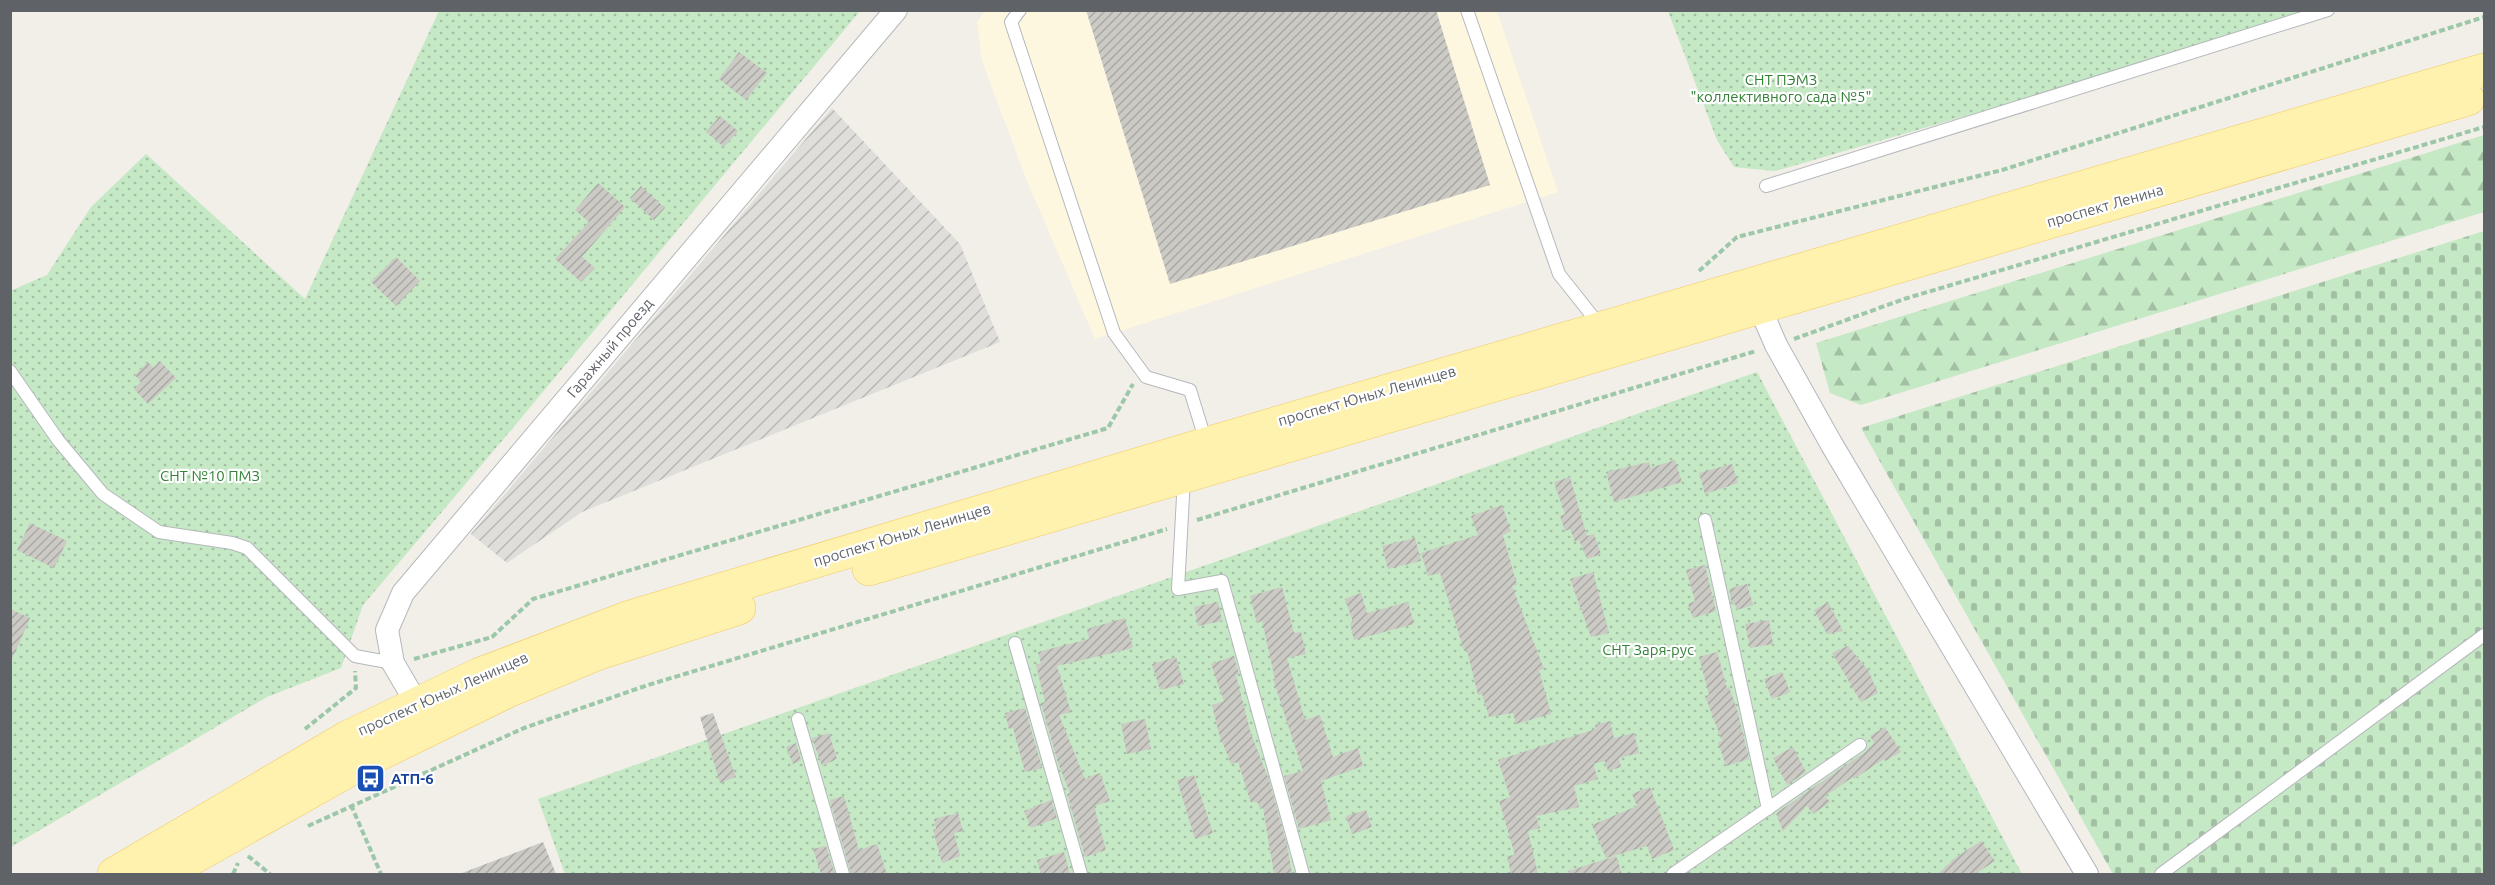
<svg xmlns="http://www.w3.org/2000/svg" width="2495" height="885" font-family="Ubuntu,sans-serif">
<defs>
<pattern id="industrial-furrows" width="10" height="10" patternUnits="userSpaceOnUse" patternTransform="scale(1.5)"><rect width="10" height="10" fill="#e0deda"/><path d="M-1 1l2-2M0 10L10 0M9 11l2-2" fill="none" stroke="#b9b8b5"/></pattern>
<pattern id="grass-dots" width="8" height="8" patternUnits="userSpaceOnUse" patternTransform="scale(1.5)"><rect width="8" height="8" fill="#c5e8c5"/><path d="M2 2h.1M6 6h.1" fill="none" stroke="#a3c0a4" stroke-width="1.8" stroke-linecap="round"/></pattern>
<pattern id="forest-firs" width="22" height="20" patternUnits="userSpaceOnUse" patternTransform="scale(1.5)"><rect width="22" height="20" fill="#c5e8c5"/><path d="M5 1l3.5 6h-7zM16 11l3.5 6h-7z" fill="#a3c0a4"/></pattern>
<pattern id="cemetery-stones" width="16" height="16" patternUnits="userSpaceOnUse" patternTransform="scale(1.5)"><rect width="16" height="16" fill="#c5e8c5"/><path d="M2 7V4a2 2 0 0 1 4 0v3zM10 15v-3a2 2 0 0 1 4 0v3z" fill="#a3c0a4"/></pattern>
<pattern id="building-hatch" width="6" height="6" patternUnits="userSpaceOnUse" patternTransform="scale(1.5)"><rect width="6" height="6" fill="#cccac5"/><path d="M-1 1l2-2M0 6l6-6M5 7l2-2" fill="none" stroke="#a9a8a4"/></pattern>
</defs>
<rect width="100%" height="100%" fill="#f1efe8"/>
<path fill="#fef7e0" d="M986 10 1497 11 1558 192 1095 339 1027 181 982 61 977 22Z"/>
<path fill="url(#industrial-furrows)" d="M832 108 960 244 1000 342 582 512 507 563 471 534Z"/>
<g fill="url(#grass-dots)">
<path d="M439 11H860L512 429 363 605 341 668 267 697 11 847 10 291 47 275 91 207 146 154 305 299Z"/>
<path d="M1668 11H2329L1775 171 1734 167 1717 140Z"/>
<path d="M1757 372 2022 874H565L538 799Z"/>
</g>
<path fill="url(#forest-firs)" d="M2484 135V212L1861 405 1830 393 1816 343Z"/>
<path fill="url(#cemetery-stones)" d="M2484 231V874H2113L1861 428Z"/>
<g fill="url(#building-hatch)">
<path d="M1086 10H1436L1490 185 1170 284Z"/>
<path d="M739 52 767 73 746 100 719 79Z"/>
<path d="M720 116 738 131 724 147 706 132Z"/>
<path d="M598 183 625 207 582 257 595 268 581 282 555 259 589 222 575 210Z"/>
<path d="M641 186 665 208 654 220 630 198Z"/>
<path d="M396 257 420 281 396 306 371 282Z"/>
<path d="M160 361 176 378 148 404 134 389 141 382 135 375 148 362 153 368Z"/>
<path d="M1675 460 1682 482 1614 502 1606 472 1649 462 1650 468Z"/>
<path d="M1732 464 1738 483 1705 494 1699 473Z"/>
<path d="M1570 477 1587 536 1594 534 1601 554 1587 559 1579 540 1575 542 1570 529 1565 531 1560 516 1565 514 1554 482Z"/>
<path d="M1502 505 1511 531 1503 535 1517 585 1512 586 1544 669 1539 670 1551 714 1516 724 1513 713 1489 717 1482 694 1478 695 1467 650 1464 651 1440 573 1428 576 1421 553 1478 535 1471 516Z"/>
<path d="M30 523 67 541 54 568 17 550Z"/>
<path d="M1415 538 1421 561 1388 569 1382 546Z"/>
<path d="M1705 565 1716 611 1693 618 1688 604 1695 601 1686 570Z"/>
<path d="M1593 572 1609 633 1591 637 1570 579Z"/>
<path d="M1747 584 1753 605 1737 610 1735 604 1732 605 1729 589Z"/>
<path d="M1282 587 1294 633 1301 632 1306 654 1287 658 1305 720 1320 715 1333 757 1358 748 1363 766 1321 781 1331 820 1299 829 1284 776 1303 771 1273 679H1275L1262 621 1257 623 1250 596Z"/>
<path d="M1361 593 1367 613 1408 602 1414 624 1354 640 1350 623 1353 622 1345 599Z"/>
<path d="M1218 602 1222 621 1198 626 1194 607Z"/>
<path d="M1828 602 1843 631 1827 634 1814 610Z"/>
<path d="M10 609 30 618 10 664Z"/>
<path d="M1125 618 1133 648 1057 666 1071 712 1059 715 1085 779 1100 773 1110 801 1094 806 1106 850 1085 857 1067 794 1070 793 1058 763 1041 703 1045 702 1036 665 1041 663 1038 652 1089 639 1087 629Z"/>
<path d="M1769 620 1773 644 1750 648 1745 624Z"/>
<path d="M1848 646 1868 670 1878 693 1861 702 1832 653Z"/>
<path d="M1717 652 1727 688 1729 687 1737 709 1749 759 1726 766 1718 742 1722 741 1705 696 1709 695 1699 657Z"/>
<path d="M1234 656 1239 674 1236 675 1251 734 1269 780 1287 845 1292 874H1274L1263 808 1260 809 1257 801 1251 803 1238 762 1231 764 1219 734 1212 705 1224 701 1211 664Z"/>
<path d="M1176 657 1184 684 1160 690 1152 664Z"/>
<path d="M1782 672 1790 692 1772 699 1764 679Z"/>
<path d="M1025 708 1042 768 1025 772 1013 728 1009 729 1005 713Z"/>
<path d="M713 713 736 777 720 783 700 717Z"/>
<path d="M1145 719 1151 749 1127 754 1121 724Z"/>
<path d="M1610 721 1614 738 1634 733 1639 753 1619 758 1621 767 1608 771 1605 761 1593 764 1598 779 1574 786 1579 807 1536 816 1540 828 1528 831 1538 874H1511L1507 856 1515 855 1499 801 1510 797 1498 760 1596 729 1595 725Z"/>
<path d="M1885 727 1901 752 1885 761 1884 759 1854 779 1853 777 1825 796 1830 802 1813 814 1807 806 1783 831 1776 813 1865 752 1874 743 1870 736Z"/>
<path d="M829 733 837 759 822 766 812 738Z"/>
<path d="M796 743 801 760 793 764 786 747Z"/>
<path d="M1793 747 1806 772 1787 785 1773 758Z"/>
<path d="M1194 775 1213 833 1195 839 1177 780Z"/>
<path d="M1650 787 1674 850 1652 859 1647 846 1606 858 1592 825 1637 806 1632 794Z"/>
<path d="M844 796 859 850 877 844 887 874H851L830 800Z"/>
<path d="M1051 800 1057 818 1031 828 1024 811Z"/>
<path d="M1366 810 1372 827 1352 834 1346 816Z"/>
<path d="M958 813 963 831 954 833 960 856 942 863 933 830 936 829 934 819Z"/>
<path d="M1981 841 1995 861 1975 874H1938L1955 858Z"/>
<path d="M543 842 556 874H462V873Z"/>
<path d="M826 846 835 874H821L813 849Z"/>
<path d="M1064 852 1070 874H1041L1037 860Z"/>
<path d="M1616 856 1622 874H1568V871Z"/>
</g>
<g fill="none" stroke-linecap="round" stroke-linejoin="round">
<defs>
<g id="lane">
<path d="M1020 10 1011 22 1114 333 1146 377 1190 390 1206 442"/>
<path d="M1467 10 1559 274 1601 327"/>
<path d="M1766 186 2328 10"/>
<path d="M10 371 58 440 103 494 159 532 232 543 247 548 355 656 393 663"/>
<path d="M1184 478 1178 589 1222 581 1303 874"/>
<path d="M1705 520 1768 809"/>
<path d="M1015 643 1081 874"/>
<path d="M798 719 843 874"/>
<path d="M1673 874 1860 745"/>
<path d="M2161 874 2484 635"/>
</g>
<g id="street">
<path d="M1760 308 1776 345 1832 445 2087 874"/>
<path d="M417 704 393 663 387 630 403 593 896 10"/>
</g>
<g id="primary">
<path d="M869 569 2468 99"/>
<path d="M114 874 348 737 478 675 630 617 1206 444 2484 70"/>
<path d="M164 874 365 761 510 690 596 654 739 608"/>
</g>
</defs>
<use href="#lane" stroke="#b5b8bc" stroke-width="14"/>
<use href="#street" stroke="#b5b8bc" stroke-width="24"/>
<use href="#primary" stroke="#f2c960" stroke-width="34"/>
<g stroke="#9cc7a9" stroke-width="4" stroke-dasharray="6 3" stroke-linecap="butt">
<path d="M1699 271 1737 237 2002 170 2484 17"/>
<path d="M1794 339 1904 299 2484 127"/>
<path d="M1197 520 1756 351"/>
<path d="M414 659 492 637 533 599 1108 428 1133 384"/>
<path d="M305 729 356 688 355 671"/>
<path d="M351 805 381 874"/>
<path d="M308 826 524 728 648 685 1167 529"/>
<path d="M248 856 270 874"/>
<path d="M233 874 238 863"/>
</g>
<use href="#lane" stroke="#fff" stroke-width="12"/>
<use href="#street" stroke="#fff" stroke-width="22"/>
<use href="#primary" stroke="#fff2af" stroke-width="33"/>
<path stroke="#b6b7b8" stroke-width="4.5" stroke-dasharray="1.5 8" stroke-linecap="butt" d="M10 12 11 10"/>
</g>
<defs>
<symbol id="bus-square" viewBox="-11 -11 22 22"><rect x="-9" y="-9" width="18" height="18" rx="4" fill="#1a4fb4" stroke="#fff"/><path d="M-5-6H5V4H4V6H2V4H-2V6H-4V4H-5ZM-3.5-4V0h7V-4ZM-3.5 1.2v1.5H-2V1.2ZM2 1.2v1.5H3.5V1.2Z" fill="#fff"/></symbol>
</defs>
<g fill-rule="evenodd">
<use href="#bus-square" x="354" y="762" width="33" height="33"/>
</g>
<g text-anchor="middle" stroke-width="4.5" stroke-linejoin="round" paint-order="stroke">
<g font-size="15" fill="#348238" stroke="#fff">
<text x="1781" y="85">СНТ ПЭМЗ<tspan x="1781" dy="17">"коллективного сада №5"</tspan></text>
<text x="210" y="481">СНТ №10 ПМЗ</text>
<text x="1648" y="655">СНТ Заря-рус</text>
</g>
<g font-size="15" fill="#5f6368" stroke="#fff">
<text transform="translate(2105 206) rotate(-16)" y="5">проспект Ленина</text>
<text transform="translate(610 348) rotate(-50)" y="5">Гаражный проезд</text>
<text transform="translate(1367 396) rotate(-16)" y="5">проспект Юных Ленинцев</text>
<text transform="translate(902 535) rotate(-17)" y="5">проспект Юных Ленинцев</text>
<text transform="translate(443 694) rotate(-24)" y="5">проспект Юных Ленинцев</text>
</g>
<g font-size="15" font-weight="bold" fill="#164399" stroke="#fff" text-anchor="start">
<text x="391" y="784">АТП-6</text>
</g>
</g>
<rect width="2495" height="885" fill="none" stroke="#5f6368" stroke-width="24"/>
</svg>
